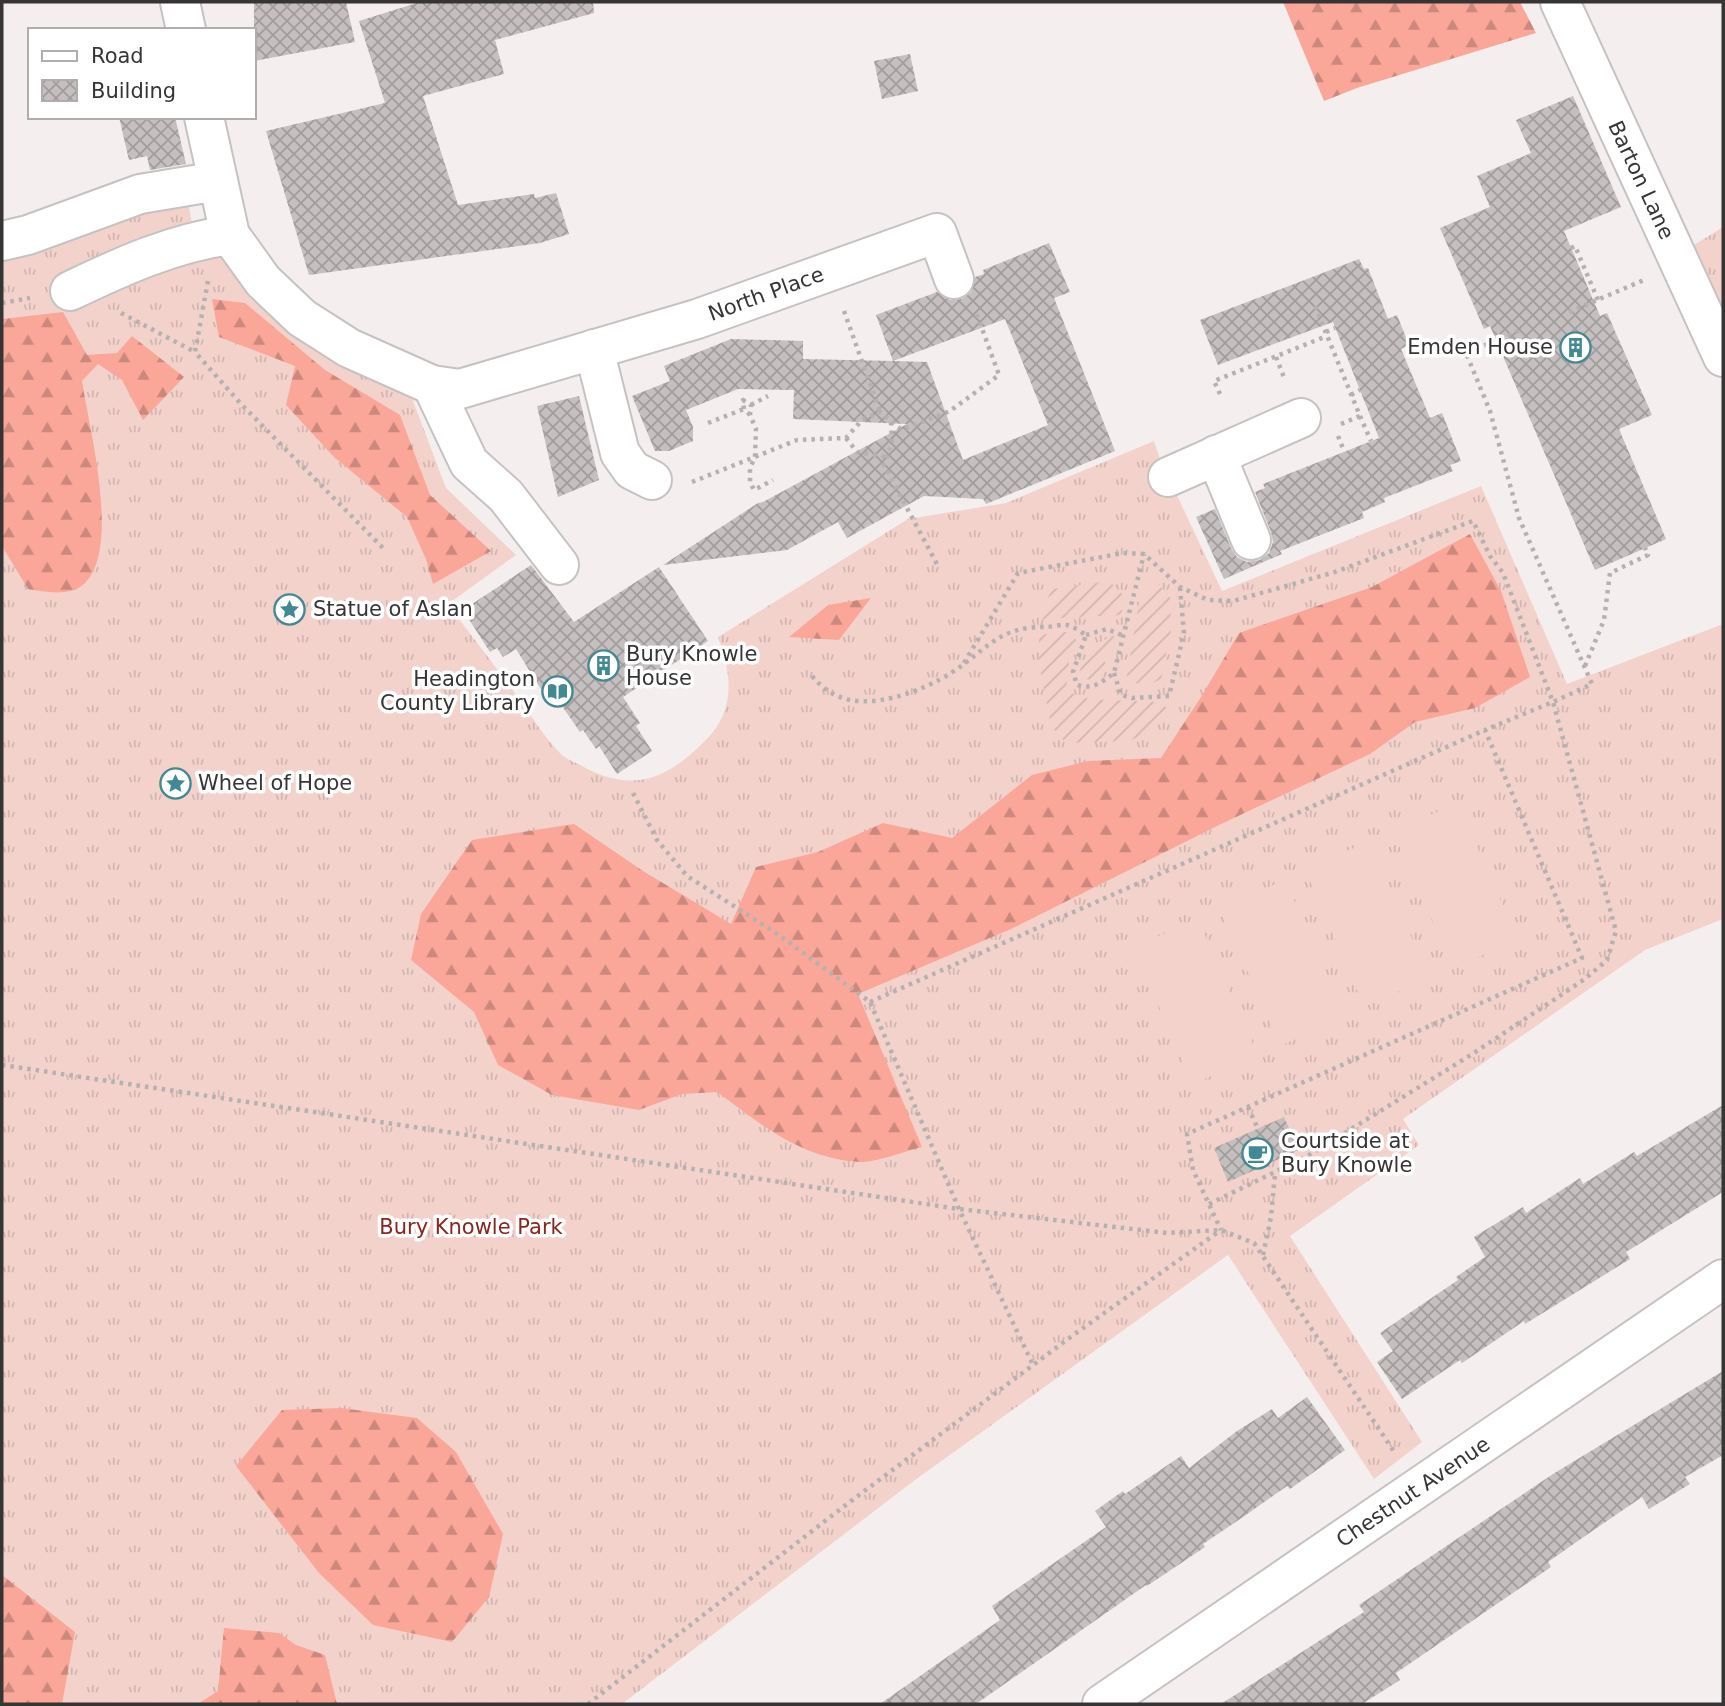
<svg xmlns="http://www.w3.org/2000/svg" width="1725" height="1706" font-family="'DejaVu Sans',sans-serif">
<defs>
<pattern id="grass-tufts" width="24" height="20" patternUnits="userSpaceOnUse" patternTransform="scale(1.75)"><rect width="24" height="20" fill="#f4d2cc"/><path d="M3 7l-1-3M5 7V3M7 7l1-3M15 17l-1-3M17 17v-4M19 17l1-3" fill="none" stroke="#d2b5b0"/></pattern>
<pattern id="forest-firs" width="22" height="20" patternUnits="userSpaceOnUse" patternTransform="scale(1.75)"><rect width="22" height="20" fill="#faa698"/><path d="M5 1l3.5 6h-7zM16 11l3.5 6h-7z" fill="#cb887d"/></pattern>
<pattern id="garden-furrows" width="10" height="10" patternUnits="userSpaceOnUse" patternTransform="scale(1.75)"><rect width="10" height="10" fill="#f4d2cc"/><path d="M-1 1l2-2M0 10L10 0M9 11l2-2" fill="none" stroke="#d2b5b0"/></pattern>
<pattern id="building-cross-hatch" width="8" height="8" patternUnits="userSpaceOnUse" patternTransform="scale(1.75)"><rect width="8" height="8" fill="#c5c0bf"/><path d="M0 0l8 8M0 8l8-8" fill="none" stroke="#a19d9c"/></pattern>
</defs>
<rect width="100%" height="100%" fill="#f4efee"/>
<g fill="url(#grass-tufts)">
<path d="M186 191 195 240 212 257 234 260 410 393 446 488 516 555 448 604C470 634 493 663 515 693 529 712 543 736 560 753 565 759 575 762 582 766 633 794 667 779 705 741 736 710 732 675 718 637L908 519 1006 503 1154 441 1160 459 1222 591 1481 486 1567 684 1723 624V919L1645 950 1403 1119 1419 1145 1290 1236 1422 1442 1374 1479 1228 1255 915 1480 622 1704H2V248Z"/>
<path d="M1723 227V317L1694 245Z"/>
</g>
<g fill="url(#forest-firs)">
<path d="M1283 2H1520L1536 33 1357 88 1324 101Z"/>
<path d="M212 299 245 303 325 370 400 415 430 495 491 551 433 584 426 559 407 517 334 457 286 405 295 366 219 337Z"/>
<path d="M63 312 87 355 117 353 132 336 184 377 143 420 122 380 98 364 82 381C89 428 121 547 85 583 71 597 46 592 28 589L2 546V319Z"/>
<path d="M1470 534 1501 591 1530 677 1475 708 1415 722 1370 754 1217 826 1011 929 858 994 922 1147C905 1151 875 1163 859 1162 800 1158 762 1125 717 1092L682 1094 639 1110 552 1095 498 1065 474 1012 411 960 421 914 472 840 574 824 643 871 731 924 756 867 818 852 883 823 952 838 1032 775 1088 761 1161 758 1201 697 1239 633 1372 587Z"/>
<path d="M871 598 839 640 789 637 828 605Z"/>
<path d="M341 1408 417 1418 456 1452 503 1534 489 1597 452 1642 373 1625 319 1573 236 1466 282 1410Z"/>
<path d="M2 1575 75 1632 62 1704H2Z"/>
<path d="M224 1628 279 1633 296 1645 325 1655 337 1704H198L218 1691Z"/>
</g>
<g fill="url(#garden-furrows)">
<path d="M1109 581 1122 594V615L1042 619 1051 589Z"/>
<path d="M1155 581 1170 596 1171 631 1161 679 1148 685 1126 682 1140 596Z"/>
<path d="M1066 632 1078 641 1070 654 1066 691 1089 699 1159 702 1167 708 1152 731 1128 741 1066 743 1051 726 1039 663V635Z"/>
<path d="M1113 635 1116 641 1112 652 1104 657 1106 668 1099 681 1084 679 1080 670 1085 658 1094 655 1093 646Z"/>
</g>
<g fill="#f4d2cc">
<path d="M1458 803 1518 940 1453 968 1393 831Z"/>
<path d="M1370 841 1429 978 1364 1007 1305 869Z"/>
<path d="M1285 880 1345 1017 1280 1046 1220 908Z"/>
<path d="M1198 919 1258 1056 1193 1084 1133 947Z"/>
</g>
<g fill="url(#building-cross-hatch)" fill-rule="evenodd">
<path d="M254 2H346L355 42 254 61Z"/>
<path d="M420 2H593L594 13 495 40 504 74 423 96 458 205 534 194 535 198 556 193 569 234 540 243 309 275 266 131 385 103 359 21Z"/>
<path d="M910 54 918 91 882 99 874 61Z"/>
<path d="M1573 96 1621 207 1564 231 1600 316 1607 313 1652 415 1619 429 1666 539 1595 570 1490 326 1484 329 1440 228 1490 207 1477 176 1531 153 1516 120Z"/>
<path d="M119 117H175L186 164 150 170 147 156 129 160Z"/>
<path d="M1049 243 1070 292 1054 298 1115 451 986 504 983 499 924 496 847 538 838 522 787 550 663 565 758 503 763 502 907 424 793 419 794 390 738 389 686 410 693 427V441L669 451H655L632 396 670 381 664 366 731 339 803 341V359L893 361 876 315 937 292 950 300 962 299 971 292 975 277 984 274 983 270ZM1005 319 1048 425 963 460 927 362 893 361Z"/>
<path d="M1359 259 1364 269 1368 268 1388 319 1397 315 1409 345 1401 349 1430 418 1442 413 1461 461 1450 465 1453 471 1384 498 1385 502 1362 512 1364 518 1280 551 1282 554 1224 579 1196 517 1215 509 1231 548 1237 557 1247 562 1260 560 1269 553 1273 542 1271 532 1255 492 1265 488 1263 484 1379 438 1333 322 1218 365 1200 320Z"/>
<path d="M579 396 599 480 558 497 537 406Z"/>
<path d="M531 565 574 622 659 567 708 641 623 697 640 723 636 726 652 751 617 774 599 746 596 749 583 730 580 732 562 706 549 702 516 649 503 657 497 648 490 652 463 610Z"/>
<path d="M1723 1105V1192L1626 1252 1630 1259 1525 1324 1524 1321 1462 1363 1460 1360 1402 1399 1377 1362 1393 1351 1380 1333 1458 1280 1456 1277 1485 1257 1474 1237 1523 1207 1526 1213 1580 1178 1583 1184 1634 1152 1637 1156Z"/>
<path d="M1284 1117 1299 1150 1228 1182 1214 1148Z"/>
<path d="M1723 1371V1455L1685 1477 1690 1484 1649 1509 1642 1497 1585 1536 1548 1562 1551 1567 1396 1673 1400 1680 1362 1704H1221L1364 1612 1359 1605 1553 1474Z"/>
<path d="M1307 1397 1345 1450 1290 1489 1287 1486 1243 1517 1203 1544 1205 1547 1147 1586 1146 1585 976 1704H880L1000 1620 992 1606 1106 1527 1095 1511 1123 1491 1125 1494 1181 1456 1189 1468 1237 1431 1272 1409 1278 1418Z"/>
</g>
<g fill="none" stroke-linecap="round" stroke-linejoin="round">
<defs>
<g id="minor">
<path d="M180 2 186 30"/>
<path d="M1560 2 1723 357"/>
<path d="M204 117 230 235 263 281 302 318 349 348 432 385 460 389 697 319 937 233 954 279"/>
<path d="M2 241 28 235 140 194 218 181"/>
<path d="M70 291C122 266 173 243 230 235"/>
<path d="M594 349 620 453 632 470 652 480"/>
<path d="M432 385 469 463 506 496 559 565"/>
<path d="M1216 455 1251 540"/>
<path d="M1168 477 1301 418"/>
<path d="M1102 1704 1723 1279"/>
</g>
</defs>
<use href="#minor" stroke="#c7c2c2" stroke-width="42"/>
<g stroke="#b5b1b0" stroke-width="4.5" stroke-dasharray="3.5 5" stroke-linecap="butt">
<path d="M1571 248 1575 246 1598 300"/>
<path d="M208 281 195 352 241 404 384 549"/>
<path d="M2 303 30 298"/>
<path d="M1315 306 1360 416 1341 424"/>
<path d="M844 311 880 412"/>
<path d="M1569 312 1644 280"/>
<path d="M121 313 195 352"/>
<path d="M1326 332 1335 328"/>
<path d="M1276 357 1285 380"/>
<path d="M1220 394 1214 381 1327 336"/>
<path d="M1351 395 1360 390"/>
<path d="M751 405 768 396"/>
<path d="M750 415 744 409 743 400 751 405 750 415 756 429 755 457 750 468V482L754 490 773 480"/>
<path d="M1360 416 1371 441"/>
<path d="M891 422 892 442 884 465 938 566"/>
<path d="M708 423 744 409"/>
<path d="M1338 436 1344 451"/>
<path d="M846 438 857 452 887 457"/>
<path d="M692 482 797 440 846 438 862 420 880 412 902 430 950 411 999 375 976 312"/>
<path d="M1086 635 1107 629 1124 636"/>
<path d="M964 663 1018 573 1123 553 1144 554 1180 587 1208 600 1233 601 1335 572 1473 521 1490 556 1503 573 1553 702 1592 684 1519 518 1490 411 1466 353 1523 329"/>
<path d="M1585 666 1604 620 1610 573 1648 555 1645 548"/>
<path d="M1114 673 1121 695 1132 698 1169 696 1184 633 1180 588"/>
<path d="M812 676C820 685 827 692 838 696 870 711 923 691 951 673 987 650 998 626 1046 627 1052 627 1061 624 1067 625 1073 626 1081 632 1086 635L1073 672 1077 685C1093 690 1102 682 1114 673L1144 554"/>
<path d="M633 793 657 840 687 876 779 935 870 1002 959 1209 1033 1365"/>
<path d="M870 1002 1485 730 1582 958 1187 1134 1193 1170 1221 1230"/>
<path d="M2 1065 959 1209 1167 1233 1221 1230 1254 1243 1395 1453"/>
<path d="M1248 1107 1258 1129"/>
<path d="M1209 1204 1306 1157 1474 1053 1585 979 1607 960 1616 931 1553 702 1485 730"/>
<path d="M1263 1255 1271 1217 1275 1174"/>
<path d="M588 1704 851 1501 1072 1336 1221 1230"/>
</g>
<use href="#minor" stroke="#fff" stroke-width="38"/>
</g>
<defs>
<symbol id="building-ring" viewBox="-11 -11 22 22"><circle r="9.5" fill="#fff" stroke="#438994" stroke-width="1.5"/><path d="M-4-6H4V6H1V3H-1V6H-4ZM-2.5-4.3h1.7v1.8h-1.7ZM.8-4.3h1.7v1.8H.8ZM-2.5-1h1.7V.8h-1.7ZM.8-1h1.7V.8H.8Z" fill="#438994"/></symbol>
<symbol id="sight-ring" viewBox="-11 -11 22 22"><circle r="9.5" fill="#fff" stroke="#438994" stroke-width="1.5"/><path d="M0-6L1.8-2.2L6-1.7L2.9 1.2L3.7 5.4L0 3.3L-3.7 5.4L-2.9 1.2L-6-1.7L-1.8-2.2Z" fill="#438994"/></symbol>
<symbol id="library-ring" viewBox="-11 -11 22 22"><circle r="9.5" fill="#fff" stroke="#438994" stroke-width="1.5"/><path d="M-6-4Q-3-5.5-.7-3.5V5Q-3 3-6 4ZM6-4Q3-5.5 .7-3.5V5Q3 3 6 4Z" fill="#438994"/></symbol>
<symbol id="cafe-ring" viewBox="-11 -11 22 22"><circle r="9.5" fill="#fff" stroke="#438994" stroke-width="1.5"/><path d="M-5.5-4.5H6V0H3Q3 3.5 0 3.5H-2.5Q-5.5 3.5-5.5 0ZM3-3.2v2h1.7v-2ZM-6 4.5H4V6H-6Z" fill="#438994"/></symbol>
</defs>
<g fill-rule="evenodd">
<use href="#building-ring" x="1558" y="330" width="35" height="35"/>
<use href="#sight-ring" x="272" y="592" width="35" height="35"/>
<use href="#building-ring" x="586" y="648" width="35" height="35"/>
<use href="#library-ring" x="540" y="674" width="35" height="35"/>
<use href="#sight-ring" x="158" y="766" width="35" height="35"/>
<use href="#cafe-ring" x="1240" y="1136" width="35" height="35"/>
</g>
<g text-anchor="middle" stroke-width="7" stroke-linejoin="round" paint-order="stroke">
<g font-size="21" fill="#363434" stroke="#fff">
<text transform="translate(1641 180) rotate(65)" y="7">Barton Lane</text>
<text transform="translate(766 294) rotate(-20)" y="7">North Place</text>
<text transform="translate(1413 1492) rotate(-34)" y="7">Chestnut Avenue</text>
</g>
<g font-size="21" fill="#363434" stroke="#fff" text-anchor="start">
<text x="1553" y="354" text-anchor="end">Emden House</text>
<text x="313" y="616">Statue of Aslan</text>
<text x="626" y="661">Bury Knowle<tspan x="626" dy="24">House</tspan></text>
<text x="535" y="686" text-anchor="end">Headington<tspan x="535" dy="24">County Library</tspan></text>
<text x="198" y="790">Wheel of Hope</text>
<text x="1281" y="1148">Courtside at<tspan x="1281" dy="24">Bury Knowle</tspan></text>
</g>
<g font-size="21" fill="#87271d" stroke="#fff">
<text x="471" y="1234">Bury Knowle Park</text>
</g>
</g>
<rect width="1725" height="1706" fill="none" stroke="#363434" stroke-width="7"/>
<rect x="28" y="28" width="228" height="91" fill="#ffffff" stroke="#afaeae" stroke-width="2"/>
<rect x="42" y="51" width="35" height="10" fill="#ffffff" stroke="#afaeae" stroke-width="2"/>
<text x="91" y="63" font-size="21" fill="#363434">Road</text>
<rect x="42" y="80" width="35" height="21" fill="url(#building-cross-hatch)" stroke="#afaeae" stroke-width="2"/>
<text x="91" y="98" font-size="21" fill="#363434">Building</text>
</svg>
